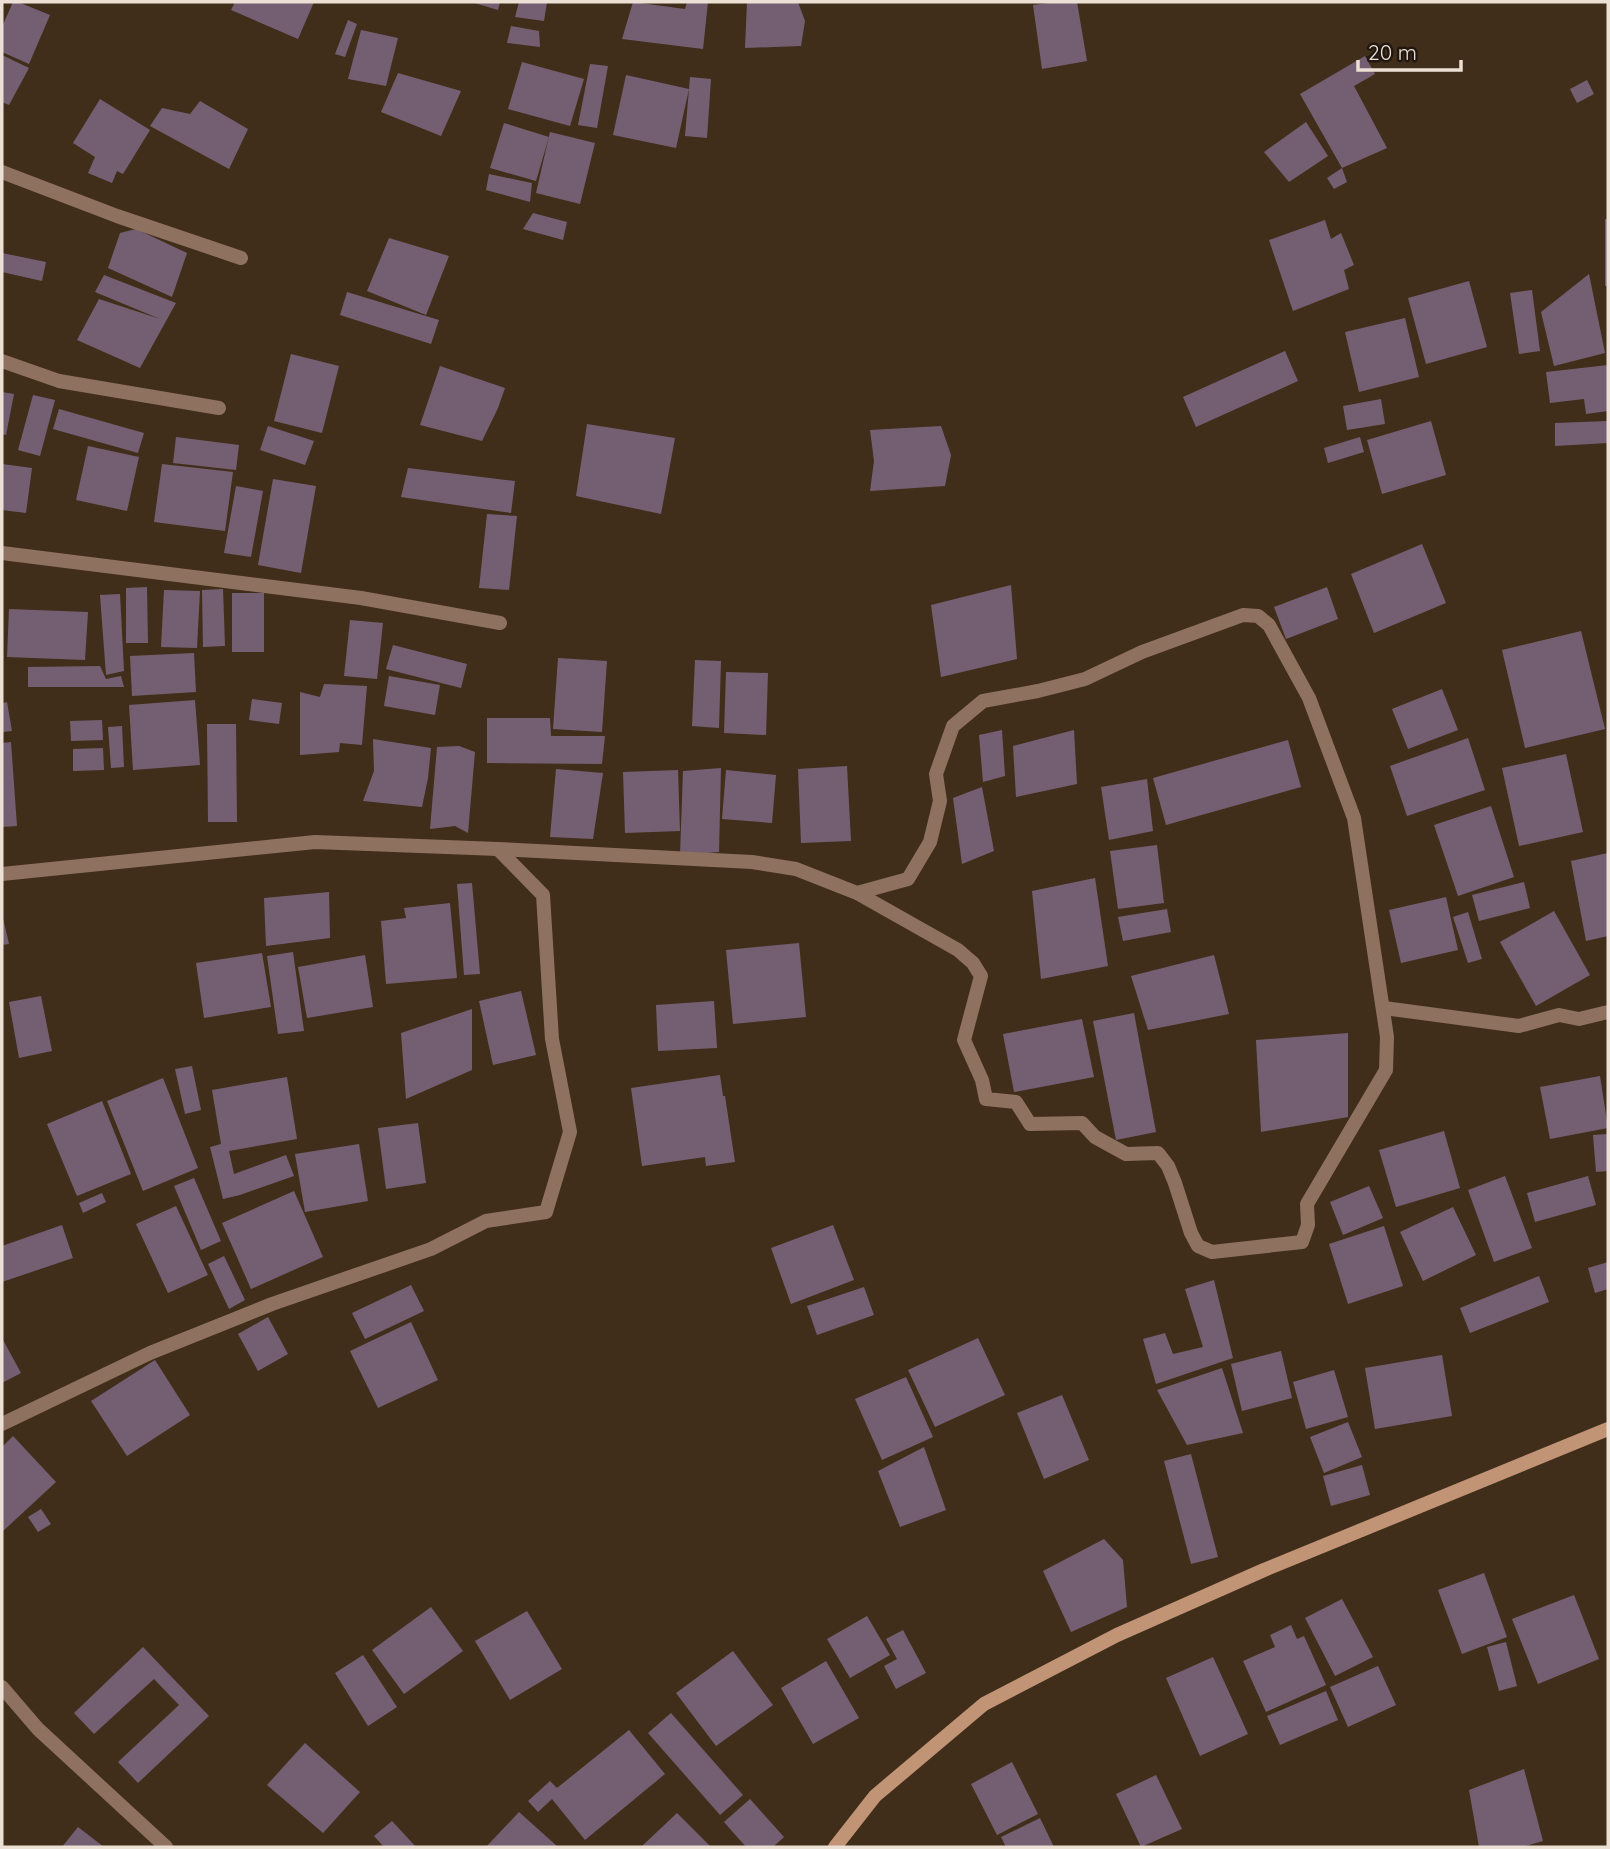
<svg xmlns="http://www.w3.org/2000/svg" width="1610" height="1849" font-family="Quicksand,sans-serif">
<rect width="100%" height="100%" fill="#402e1b"/>
<g fill="#745f72">
<path d="M13 2H18L50 15 29 64 2 52V27Z"/>
<path d="M235 2H314L298 39 231 10Z"/>
<path d="M471 2H500L498 10Z"/>
<path d="M519 2H547L544 21 515 17Z"/>
<path d="M633 2 685 9 687 2H708L703 49 622 39Z"/>
<path d="M747 2H798L805 21 801 46 745 48Z"/>
<path d="M1058 2H1077L1087 61 1042 69 1033 5Z"/>
<path d="M348 20 357 24 345 57 335 54Z"/>
<path d="M511 26 539 31 540 47 507 43Z"/>
<path d="M361 30 398 38 386 86 348 79Z"/>
<path d="M2 55 29 68 9 105 2 102Z"/>
<path d="M1365 56 1375 74 1354 86 1387 148 1342 168 1347 182 1334 189 1327 178 1342 168 1300 94Z"/>
<path d="M522 62 584 79 570 126 508 109Z"/>
<path d="M590 64 608 66 597 128 578 125Z"/>
<path d="M398 73 461 91 441 136 381 112Z"/>
<path d="M626 75 689 89 676 148 613 135Z"/>
<path d="M690 77 711 79 707 138 685 136Z"/>
<path d="M1587 80 1594 94 1577 103 1570 89Z"/>
<path d="M100 99 150 130 123 174 117 171 112 183 88 173 95 157 73 143Z"/>
<path d="M200 101 248 129 229 169 150 126 162 108 190 114Z"/>
<path d="M1306 122 1328 156 1289 182 1264 152Z"/>
<path d="M504 123 549 137 536 181 490 168Z"/>
<path d="M550 132 595 143 580 204 536 193Z"/>
<path d="M489 174 532 183 530 202 486 190Z"/>
<path d="M533 213 567 222 563 240 523 229Z"/>
<rect x="1605" y="219" width="3" height="67"/>
<path d="M1325 220 1331 239 1341 233 1354 265 1344 270 1349 289 1293 311 1269 240Z"/>
<path d="M136 229 187 253 172 297 108 268 120 233Z"/>
<path d="M389 238 449 256 426 315 367 291Z"/>
<path d="M2 253 46 262 42 281 2 272Z"/>
<path d="M1589 274 1605 353 1554 366 1541 312Z"/>
<path d="M104 275 176 303 140 368 77 340 99 299 160 319 95 292Z"/>
<path d="M1469 281 1487 347 1426 364 1408 298Z"/>
<path d="M1532 290 1540 351 1519 354 1510 293Z"/>
<path d="M347 292 439 320 431 344 340 315Z"/>
<path d="M1405 318 1419 377 1359 392 1345 332Z"/>
<path d="M1285 351 1298 381 1196 427 1183 397Z"/>
<path d="M291 354 339 366 322 433 274 421Z"/>
<path d="M1608 365V411L1586 414 1584 399 1550 403 1546 372Z"/>
<path d="M440 366 505 388 498 408 482 441 420 425Z"/>
<path d="M2 392 14 394 6 435 2 434Z"/>
<path d="M33 395 55 400 40 456 18 450Z"/>
<path d="M1381 399 1385 424 1347 430 1343 406Z"/>
<path d="M59 409 144 433 138 453 53 429Z"/>
<path d="M1431 421 1446 475 1382 494 1367 440Z"/>
<path d="M1608 421V443L1555 446V423Z"/>
<path d="M587 424 675 438 661 514 576 496Z"/>
<path d="M268 426 314 441 305 465 260 450Z"/>
<path d="M941 426 951 455 945 486 870 491 874 461 870 430Z"/>
<path d="M176 437 239 445 236 470 173 463Z"/>
<path d="M1360 437 1364 452 1328 463 1324 448Z"/>
<path d="M88 446 139 457 127 511 76 500Z"/>
<path d="M2 464 32 468 26 513 2 510Z"/>
<path d="M162 464 233 472 225 531 154 522Z"/>
<path d="M408 468 515 481 511 513 401 497Z"/>
<path d="M273 479 316 486 301 573 258 565Z"/>
<path d="M236 486 263 491 251 557 224 553Z"/>
<path d="M487 514 517 516 509 590 479 588Z"/>
<path d="M1422 544 1446 603 1374 633 1351 574Z"/>
<path d="M1011 585 1017 659 941 677 931 605Z"/>
<path d="M147 587 148 643H126V588Z"/>
<path d="M1327 587 1338 619 1286 639 1274 607Z"/>
<path d="M223 589 225 646 203 647 202 590Z"/>
<path d="M164 590 200 591 197 648 161 647Z"/>
<rect x="232" y="593" width="32" height="59"/>
<path d="M120 594 124 671 106 675 100 595Z"/>
<path d="M9 609 88 612 85 660 7 657Z"/>
<path d="M350 620 383 623 377 679 344 676Z"/>
<path d="M1581 631 1605 729 1525 748 1502 650Z"/>
<path d="M393 645 467 664 461 688 386 669Z"/>
<path d="M194 653 196 692 132 696 130 656Z"/>
<path d="M558 658 607 661 602 732 553 729Z"/>
<path d="M695 660 721 661 719 728 692 726Z"/>
<path d="M100 666 106 679 121 676 124 687H28V667Z"/>
<path d="M726 672 768 673 766 735 724 733Z"/>
<path d="M389 676 440 685 435 715 384 706Z"/>
<path d="M324 684 367 686 362 745 340 743 339 752 300 755V692L320 697Z"/>
<path d="M1442 689 1458 730 1408 749 1392 709Z"/>
<path d="M252 699 282 703 279 724 249 720Z"/>
<path d="M195 700 200 765 133 770 129 705Z"/>
<path d="M7 702 12 731 2 732V703Z"/>
<path d="M487 718H550L551 736H605L602 764 487 763Z"/>
<path d="M102 720 103 740 71 741 70 721Z"/>
<path d="M207 724H236L237 822H208Z"/>
<path d="M122 726 124 767 111 768 108 727Z"/>
<path d="M1002 730 1005 776 983 782 979 735Z"/>
<path d="M1074 730 1077 784 1016 797 1013 746Z"/>
<path d="M1468 738 1485 790 1407 816 1390 766Z"/>
<path d="M373 739 431 748 428 778 422 807 363 801 374 771Z"/>
<path d="M1288 740 1301 787 1166 825 1153 778Z"/>
<path d="M11 742 17 826 2 827V743Z"/>
<path d="M459 746 475 752 468 833 455 826 430 829 437 747Z"/>
<path d="M103 748 104 770 73 771V749Z"/>
<path d="M1566 754 1583 832 1519 846 1502 768Z"/>
<path d="M847 766 851 841 801 843 798 769Z"/>
<path d="M721 768 719 852 680 855 683 771Z"/>
<path d="M556 769 603 773 593 839 550 837Z"/>
<path d="M678 770 680 831 625 833 623 772Z"/>
<path d="M726 770 776 775 772 823 722 819Z"/>
<path d="M1147 779 1153 831 1109 840 1101 787Z"/>
<path d="M982 787 994 851 962 864 953 798Z"/>
<path d="M1491 806 1514 877 1458 896 1434 825Z"/>
<path d="M1157 845 1164 903 1118 909 1110 851Z"/>
<path d="M1608 853V936L1586 941 1571 861Z"/>
<path d="M1095 878 1108 966 1041 979 1032 891Z"/>
<path d="M1524 882 1530 908 1479 921 1472 895Z"/>
<path d="M472 883 480 974 464 975 457 884Z"/>
<path d="M329 892 330 938 266 946 264 898Z"/>
<path d="M1446 897 1458 950 1401 963 1389 910Z"/>
<path d="M450 903 457 978 386 984 381 921 406 918 404 908Z"/>
<path d="M1167 909 1171 932 1123 941 1118 917Z"/>
<path d="M1554 911 1590 975 1536 1006 1500 942Z"/>
<path d="M1468 912 1482 959 1468 963 1453 917Z"/>
<path d="M2 914 9 944 2 945Z"/>
<path d="M799 943 806 1017 733 1024 726 950Z"/>
<path d="M293 952 304 1031 278 1034 267 956Z"/>
<path d="M262 953 271 1007 204 1018 196 963Z"/>
<path d="M365 955 373 1007 307 1018 298 967Z"/>
<path d="M1214 955 1229 1014 1148 1030 1131 976Z"/>
<path d="M521 991 536 1055 493 1065 479 1001Z"/>
<path d="M41 996 52 1051 19 1058 9 1002Z"/>
<path d="M714 1001 717 1048 658 1051 656 1005Z"/>
<path d="M472 1009V1070L406 1099 401 1033Z"/>
<path d="M1134 1013 1156 1132 1116 1140 1093 1021Z"/>
<path d="M1082 1019 1094 1077 1014 1092 1003 1034Z"/>
<path d="M1348 1033V1117L1261 1132 1256 1040Z"/>
<path d="M192 1066 201 1110 185 1114 175 1069Z"/>
<path d="M720 1075 723 1096H725L735 1162 706 1166 705 1157 642 1166 631 1088Z"/>
<path d="M1600 1076 1608 1128 1550 1139 1540 1087Z"/>
<path d="M287 1077 297 1139 229 1151 234 1174 286 1155 294 1176 240 1195 223 1199 210 1147 221 1144 212 1090Z"/>
<path d="M163 1078 198 1168 143 1191 107 1101Z"/>
<path d="M102 1101 131 1174 77 1196 47 1124Z"/>
<path d="M418 1123 426 1183 386 1189 378 1128Z"/>
<path d="M1444 1131 1460 1188 1396 1207 1379 1150Z"/>
<path d="M1608 1134V1171L1596 1172 1593 1135Z"/>
<path d="M359 1144 368 1201 305 1212 295 1154Z"/>
<path d="M1505 1176 1532 1248 1494 1262 1468 1190Z"/>
<path d="M1588 1176 1596 1205 1535 1222 1527 1193Z"/>
<path d="M194 1178 221 1241 201 1250 174 1186Z"/>
<path d="M1369 1186 1383 1218 1343 1235 1330 1202Z"/>
<path d="M294 1191 323 1257 251 1289 222 1223Z"/>
<path d="M102 1193 106 1202 83 1213 79 1203Z"/>
<path d="M176 1206 208 1275 168 1293 136 1224Z"/>
<path d="M1453 1207 1476 1255 1423 1281 1400 1232Z"/>
<path d="M62 1225 73 1258 2 1282V1246Z"/>
<path d="M833 1225 854 1280 791 1304 771 1248Z"/>
<path d="M1384 1226 1403 1286 1348 1304 1329 1244Z"/>
<path d="M224 1256 245 1300 229 1309 208 1264Z"/>
<path d="M1608 1262V1289L1595 1293 1588 1268Z"/>
<path d="M1539 1276 1549 1302 1470 1333 1460 1308Z"/>
<path d="M1214 1280 1233 1358 1156 1384 1143 1339 1165 1333 1173 1354 1203 1347 1185 1289Z"/>
<path d="M411 1285 424 1311 365 1339 352 1313Z"/>
<path d="M864 1287 874 1315 817 1335 807 1306Z"/>
<path d="M268 1317 288 1354 258 1371 238 1334Z"/>
<path d="M411 1322 438 1380 378 1408 350 1351Z"/>
<path d="M2 1338 21 1373 2 1383Z"/>
<path d="M978 1338 1005 1395 935 1427 908 1370Z"/>
<path d="M1281 1351 1292 1398 1242 1411 1231 1364Z"/>
<path d="M1442 1355 1452 1416 1375 1429 1365 1368Z"/>
<path d="M155 1360 190 1415 127 1456 91 1401Z"/>
<path d="M1222 1368 1243 1433 1187 1445 1157 1390Z"/>
<path d="M1334 1370 1348 1417 1306 1429 1293 1382Z"/>
<path d="M906 1377 933 1437 882 1460 855 1399Z"/>
<path d="M1062 1395 1089 1460 1044 1479 1017 1413Z"/>
<path d="M1348 1422 1362 1457 1324 1473 1310 1437Z"/>
<path d="M13 1436 56 1482 2 1532V1447Z"/>
<path d="M924 1447 946 1510 900 1527 878 1471Z"/>
<path d="M1191 1454 1218 1557 1191 1564 1164 1461Z"/>
<path d="M1362 1465 1370 1495 1331 1506 1323 1476Z"/>
<path d="M41 1509 51 1524 38 1532 28 1517Z"/>
<path d="M1104 1539 1123 1560 1127 1607 1071 1632 1043 1571Z"/>
<path d="M1484 1573 1507 1637 1462 1654 1438 1590Z"/>
<path d="M1574 1595 1599 1659 1538 1684 1512 1619Z"/>
<path d="M1342 1599 1373 1657 1335 1676 1305 1618Z"/>
<path d="M431 1607 463 1651 404 1694 372 1650Z"/>
<path d="M527 1611 562 1669 510 1700 475 1641Z"/>
<path d="M867 1616 890 1655 850 1678 827 1639Z"/>
<path d="M1291 1625 1297 1639 1304 1636 1326 1685 1266 1712 1243 1661 1275 1647 1270 1635Z"/>
<path d="M903 1630 926 1673 896 1689 884 1666 897 1659 886 1639Z"/>
<path d="M1506 1642 1517 1686 1499 1691 1487 1647Z"/>
<path d="M143 1647 209 1716 138 1783 118 1762 179 1705 154 1679 94 1734 74 1713Z"/>
<path d="M733 1651 773 1705 716 1746 676 1693Z"/>
<path d="M363 1655 397 1707 368 1726 335 1673Z"/>
<path d="M1213 1657 1248 1734 1200 1756 1166 1678Z"/>
<path d="M826 1661 859 1718 813 1744 781 1688Z"/>
<path d="M1378 1666 1396 1705 1348 1727 1330 1687Z"/>
<path d="M1326 1691 1338 1720 1280 1745 1267 1716Z"/>
<path d="M671 1713 743 1795 720 1815 648 1733Z"/>
<path d="M629 1730 665 1774 585 1840 552 1799 538 1812 528 1801 550 1781 557 1788Z"/>
<path d="M305 1743 360 1792 323 1833 267 1785Z"/>
<path d="M1012 1762 1038 1814 997 1835 971 1784Z"/>
<path d="M1524 1769 1543 1841 1522 1847H1479L1469 1790Z"/>
<path d="M1156 1775 1182 1829 1141 1847 1116 1794Z"/>
<path d="M750 1799 784 1837 773 1847H746L724 1822Z"/>
<path d="M519 1812 558 1847H486Z"/>
<path d="M677 1813 711 1847H641Z"/>
<path d="M1040 1818 1054 1847H1006L1001 1837Z"/>
<path d="M392 1821 416 1847H384L374 1836Z"/>
<path d="M78 1827 104 1847H62Z"/>
</g>
<g fill="none" stroke-linecap="round" stroke-linejoin="round">
<g stroke="#8e715e" stroke-width="14">
<path d="M2 172 117 216 241 258"/>
<path d="M2 361 59 381 219 408"/>
<path d="M2 553 361 598 500 623"/>
<path d="M2 874 315 842 498 849 752 862 796 869 857 893 958 950 973 963 981 976 964 1040 982 1080 986 1099 1016 1102 1030 1124 1082 1123 1095 1137 1126 1154 1158 1153 1168 1166 1175 1183 1191 1233 1198 1246 1212 1252 1302 1242 1308 1225 1307 1204 1386 1070 1387 1037 1354 818 1309 698 1269 625 1258 616 1243 615 1142 652 1085 679 1038 691 983 701 953 726 936 774 940 801 930 842 908 879 857 893"/>
<path d="M1384 1008 1519 1026 1559 1015 1579 1019 1608 1012"/>
<path d="M2 1424 150 1353 272 1304 431 1249 486 1221 546 1212 570 1132 552 1039 543 895 498 849"/>
<path d="M2 1687 38 1729 166 1847"/>
</g>
<path stroke="#c29476" stroke-width="14" d="M835 1847 875 1796 984 1704 1117 1635 1264 1570 1608 1429"/>
</g>
<rect width="1610" height="1849" fill="none" stroke="#ece0d4" stroke-width="7"/>
<path d="M1358 60v10h103v-10" fill="none" stroke="#ece0d4" stroke-width="3.5"/>
<text x="1368" y="60" font-size="21" fill="#ece0d4" stroke="#201810" stroke-width="5" paint-order="stroke">20 m</text>
</svg>
